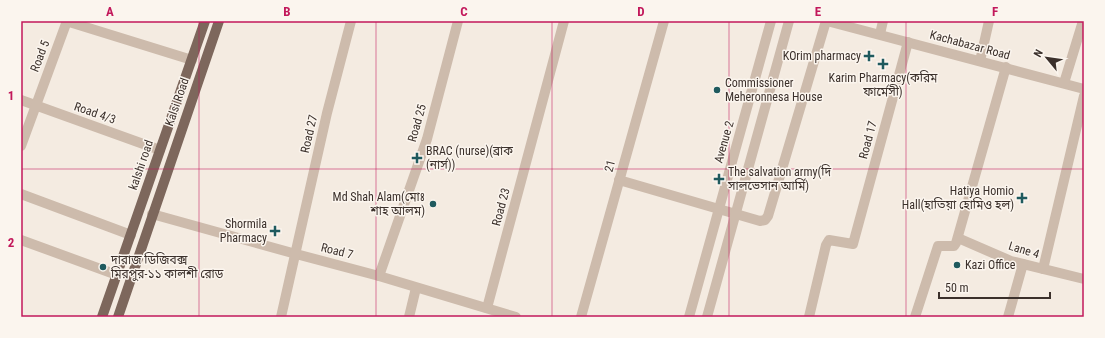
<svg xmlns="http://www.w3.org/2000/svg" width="1105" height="338" font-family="'Roboto Condensed','Noto Sans Bengali',sans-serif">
<rect width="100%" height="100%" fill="#f4ebe1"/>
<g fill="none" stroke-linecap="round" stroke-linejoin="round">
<g stroke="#cdbbac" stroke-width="10">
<path d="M66 21 192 60"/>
<path d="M827 21 1084 89"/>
<path d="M880 34 883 21"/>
<path d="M980 61 989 21"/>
<path d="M1064 83 1083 21"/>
<path d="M21 100 160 150"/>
<path d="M21 146 67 21"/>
<path d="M619 180 760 221 765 220 768 216 826 21"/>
<path d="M21 194 131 235"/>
<path d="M152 214 296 254 379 276 516 317"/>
<path d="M958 238 1011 261 1084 279"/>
<path d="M21 240 117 275"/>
<path d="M1043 269 1084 96"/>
<path d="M379 276 427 139 458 21"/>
<path d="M487 308 564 21"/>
<path d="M281 317 327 113 351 21"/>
<path d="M409 317 416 288"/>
<path d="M581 317 664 21"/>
<path d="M689 317 771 21"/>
<path d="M707 317 789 21"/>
<path d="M809 317 826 245 829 240 853 244 908 42"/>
<path d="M915 317 938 246H954L956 243 1006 67"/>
<path d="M1008 317 1023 264"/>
</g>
<g stroke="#7d675c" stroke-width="10">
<path d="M102 317 205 21"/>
<path d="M118 317 219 21"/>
</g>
</g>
<path fill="none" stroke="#c2185b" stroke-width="1" stroke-opacity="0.55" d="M199 21V317M376 21V317M552 21V317M729 21V317M906 21V317M21 169H1084"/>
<g fill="#1f5a5e" stroke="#fbf5ee" stroke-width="1.5">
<path d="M867 50h4v4h4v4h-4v4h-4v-4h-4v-4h4z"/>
<path d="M881 58h4v4h4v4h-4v4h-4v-4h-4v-4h4z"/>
<circle cx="717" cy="90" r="4"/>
<path d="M415 152h4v4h4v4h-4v4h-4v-4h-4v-4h4z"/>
<path d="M717 173h4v4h4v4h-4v4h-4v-4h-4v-4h4z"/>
<path d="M1020 192h4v4h4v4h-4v4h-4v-4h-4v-4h4z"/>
<circle cx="433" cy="204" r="4"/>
<path d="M273 225h4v4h4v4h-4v4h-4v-4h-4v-4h4z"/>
<circle cx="957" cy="265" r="4"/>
<circle cx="103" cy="267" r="4"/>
</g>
<g text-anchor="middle" stroke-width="3" stroke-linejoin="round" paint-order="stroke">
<g font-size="12" fill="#3b302b" stroke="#fbf5ee">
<text transform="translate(970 45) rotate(15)" y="4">Kachabazar Road</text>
<text transform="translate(40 56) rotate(-69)" y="4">Road 5</text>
<text transform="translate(177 102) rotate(-71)" y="4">Kalsi Road</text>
<text transform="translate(95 113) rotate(19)" y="4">Road 4/3</text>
<text transform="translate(417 123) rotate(-74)" y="4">Road 25</text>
<text transform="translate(309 134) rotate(-77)" y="4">Road 27</text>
<text transform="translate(868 140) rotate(-75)" y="4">Road 17</text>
<text transform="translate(724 142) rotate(-74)" y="4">Avenue 2</text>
<text transform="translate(141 165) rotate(-71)" y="4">kalshi road</text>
<text transform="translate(610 166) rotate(-75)" y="4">21</text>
<text transform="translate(501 207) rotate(-75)" y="4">Road 23</text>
<text transform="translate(1024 250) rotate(17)" y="4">Lane 4</text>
<text transform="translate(337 251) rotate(14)" y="4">Road 7</text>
</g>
<g font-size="12" fill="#3b302b" stroke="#fbf5ee" text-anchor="start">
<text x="861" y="60" text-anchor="end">KOrim pharmacy</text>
<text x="883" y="82" text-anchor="middle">Karim Pharmacy(করিম<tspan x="883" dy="14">ফার্মেসী)</tspan></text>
<text x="725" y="87">Commissioner<tspan x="725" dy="14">Meheronnesa House</tspan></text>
<text x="426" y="155">BRAC (nurse)(ব্রাক<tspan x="426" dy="14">(নার্স))</tspan></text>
<text x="728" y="176">The salvation army(দি<tspan x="728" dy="14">সালভেসান আর্মি)</tspan></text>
<text x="1014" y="195" text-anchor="end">Hatiya Homio<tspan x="1014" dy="14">Hall(হাতিয়া হোমিও হল)</tspan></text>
<text x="425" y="201" text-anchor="end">Md Shah Alam(মোঃ<tspan x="425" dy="14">শাহ আলম)</tspan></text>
<text x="267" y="228" text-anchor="end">Shormila<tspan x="267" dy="14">Pharmacy</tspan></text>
<text x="111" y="264">দারাজ ডিজিবক্স<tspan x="111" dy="14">মিরপুর-১১ কালশী রোড</tspan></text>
<text x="965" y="269">Kazi Office</text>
</g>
</g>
<rect width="1105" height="338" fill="none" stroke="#fbf5ee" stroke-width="44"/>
<g transform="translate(1047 58) rotate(299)" stroke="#fbf5ee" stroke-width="3" paint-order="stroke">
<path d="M0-3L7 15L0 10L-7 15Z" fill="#3b302b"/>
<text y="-6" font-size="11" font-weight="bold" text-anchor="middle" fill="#3b302b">N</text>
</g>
<path d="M939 292v6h111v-6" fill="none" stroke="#3b302b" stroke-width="2"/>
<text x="945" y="292" font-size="12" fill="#3b302b" stroke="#fbf5ee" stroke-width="3" paint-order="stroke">50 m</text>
<rect x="22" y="22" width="1061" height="294" fill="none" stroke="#c2185b" stroke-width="1.5"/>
<g font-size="13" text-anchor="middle" font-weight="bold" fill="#c2185b">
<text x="110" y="16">A</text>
<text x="287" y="16">B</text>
<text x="464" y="16">C</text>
<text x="641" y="16">D</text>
<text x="818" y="16">E</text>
<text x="995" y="16">F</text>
<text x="11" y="100">1</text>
<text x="11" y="247">2</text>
</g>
</svg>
